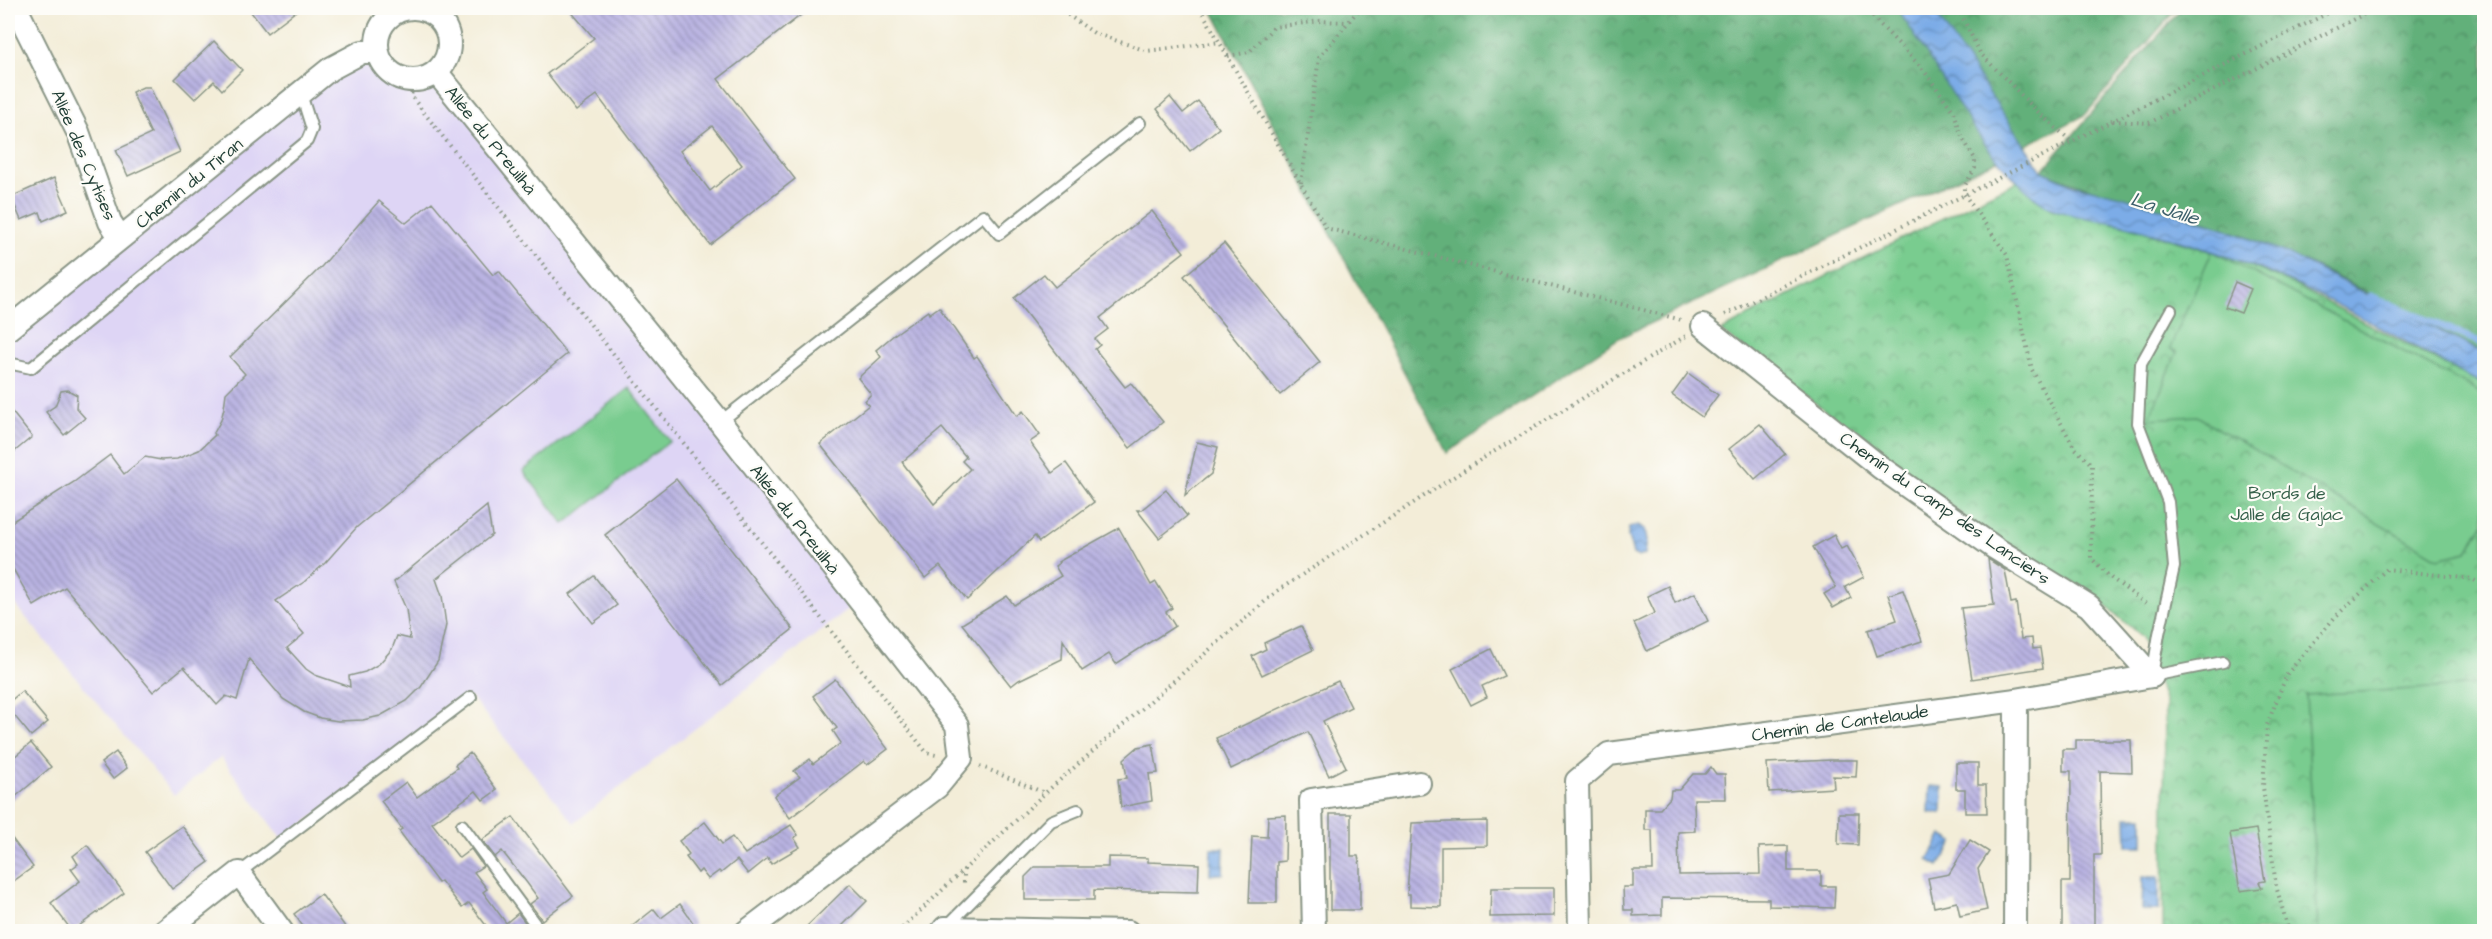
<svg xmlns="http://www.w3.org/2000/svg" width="2492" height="939" font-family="'Architects Daughter',sans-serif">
<defs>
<pattern id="forest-crowns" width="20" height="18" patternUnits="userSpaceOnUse" patternTransform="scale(1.5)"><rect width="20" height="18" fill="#62b07a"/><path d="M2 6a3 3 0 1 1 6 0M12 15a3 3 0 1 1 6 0" fill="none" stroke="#509065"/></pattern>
<pattern id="park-crowns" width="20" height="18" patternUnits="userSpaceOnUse" patternTransform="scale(1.5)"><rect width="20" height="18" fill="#79cc8f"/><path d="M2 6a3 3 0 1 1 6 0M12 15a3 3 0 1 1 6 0" fill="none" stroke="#63a776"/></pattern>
<pattern id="water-waves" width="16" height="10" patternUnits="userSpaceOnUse" patternTransform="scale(1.5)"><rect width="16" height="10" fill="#7bace7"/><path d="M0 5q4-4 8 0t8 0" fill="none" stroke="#648dbc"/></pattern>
<pattern id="building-back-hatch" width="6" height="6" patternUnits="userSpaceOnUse" patternTransform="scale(1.5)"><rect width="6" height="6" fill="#b9b3e2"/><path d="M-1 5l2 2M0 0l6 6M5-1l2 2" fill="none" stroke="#9693b8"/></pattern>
</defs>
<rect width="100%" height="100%" fill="#fdfcf7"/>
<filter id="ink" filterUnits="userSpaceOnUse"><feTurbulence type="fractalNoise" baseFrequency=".0167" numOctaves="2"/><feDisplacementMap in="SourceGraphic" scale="12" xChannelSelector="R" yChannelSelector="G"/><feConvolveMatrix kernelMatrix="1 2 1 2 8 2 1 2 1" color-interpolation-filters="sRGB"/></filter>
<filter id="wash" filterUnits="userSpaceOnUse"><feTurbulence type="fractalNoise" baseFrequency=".008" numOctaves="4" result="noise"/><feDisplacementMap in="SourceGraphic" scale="24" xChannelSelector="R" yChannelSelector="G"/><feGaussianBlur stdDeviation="1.35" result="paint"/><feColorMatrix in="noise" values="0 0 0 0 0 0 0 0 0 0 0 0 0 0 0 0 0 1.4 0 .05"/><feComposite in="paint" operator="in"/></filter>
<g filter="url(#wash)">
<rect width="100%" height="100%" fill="#f3edd8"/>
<path fill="#ded5f5" d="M377 52 393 75 414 81 437 73 859 601 574 823 471 697 282 840 221 757 174 795 8 596V329L301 94Z"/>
<g fill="url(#forest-crowns)" stroke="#407657" stroke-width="1.5">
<path d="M1211 8H2177L2085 115 1991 163 1619 338 1447 453Z"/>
<path d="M2182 8H2484V353C2398 309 2312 260 2220 227 2162 206 2099 195 2042 171Z"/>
</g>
<path fill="url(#park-crowns)" stroke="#4c8462" stroke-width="1.5" d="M2017 181 2039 201 2054 210 2123 225 2229 257 2290 283 2484 385V931H2163L2165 702 2142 637 2086 589 2003 546 1721 331 1765 307Z"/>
<g fill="#79cc8f" stroke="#4c8462" stroke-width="1.5">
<path d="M2212 251 2484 394V522L2467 551 2438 558 2197 416 2149 419 2177 352 2170 348Z"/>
<path d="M629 388 670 441 564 524 523 471Z"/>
<path d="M2484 685V931H2318L2306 695Z"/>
</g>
<g fill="url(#water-waves)" stroke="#4d748e" stroke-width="1.5">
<path d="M1896 8H1932L2042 171 2074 185 2121 196 2220 227 2286 253 2484 353V385C2401 340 2318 289 2229 257 2195 245 2159 235 2125 225 2097 218 2061 218 2038 200 1976 151 1942 70 1896 8Z"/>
<path d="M1638 525 1645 529 1647 541 1645 554 1639 557 1633 554 1628 536 1629 528Z"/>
<path d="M1930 786 1943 787 1942 813H1929Z"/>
<path d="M2126 817H2143V846H2127Z"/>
<path d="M1942 835 1954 842 1939 866 1928 860Z"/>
<path d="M1211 848H1224L1223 874H1210Z"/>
<path d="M2143 877H2159V910H2142Z"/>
</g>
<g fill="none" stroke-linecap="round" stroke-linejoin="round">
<path stroke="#7bace7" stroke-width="7" d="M2371 296 2484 344"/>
</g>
<g id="blocks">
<g fill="url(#building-back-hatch)" fill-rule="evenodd">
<path d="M248 8H300L267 33Z"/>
<path d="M568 8H810L718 79 795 179 710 245 597 95 576 111 547 74 594 38ZM712 126 742 165 710 191 680 151Z"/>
<path d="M214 41 242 70 222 90 214 81 195 99 175 79Z"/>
<path d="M143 87H150L180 152 128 176 116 150 151 134 132 92Z"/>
<path d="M1170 97 1183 113 1198 101 1219 128 1190 151 1157 109Z"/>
<path d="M54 178 68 210 43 221 40 212 21 220 11 197Z"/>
<path d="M379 201 406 223 432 202 493 275 499 271 567 354 357 527 325 563 304 582 276 601 304 634 287 648 306 669 315 675 350 687 349 676 365 672 379 664 392 649 397 636 410 639 406 609 394 582 487 506 492 535 436 579 442 596 446 625 438 661 421 687 407 701 380 716 363 720 338 721 320 718 304 712 283 699 249 659 237 700 226 696 217 705 184 667 153 692 65 587 34 606 8 560V524L74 482 110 455 124 474 145 457 161 460 177 459 199 450 215 435 214 433 221 420 224 408 226 393 245 374 230 357 322 266Z"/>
<path d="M1152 211 1184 252 1100 318 1108 329 1095 339 1100 345 1095 349 1125 387 1131 383 1163 422 1130 448 1014 298 1044 274 1055 287Z"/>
<path d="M1224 243 1320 362 1280 395 1184 276Z"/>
<path d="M2235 282 2251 289 2241 313 2225 307Z"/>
<path d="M939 307 974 358 977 356 1017 416 1023 411 1040 435 1030 442 1052 473 1066 463 1094 502 1039 542 1035 536 967 600 940 566 925 578 820 444 869 405 865 401 871 394 858 378 881 357 876 350 895 334 928 311 929 314ZM942 428 966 457 962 461 970 469 934 504 902 462Z"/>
<path d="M1688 373 1718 395 1702 417 1672 395Z"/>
<path d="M68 390 77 395 76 408 85 418 64 435 46 412 55 406 61 391Z"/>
<path d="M8 407 32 437 8 457Z"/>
<path d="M1760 424 1785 454 1755 479 1729 449Z"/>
<path d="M1197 442 1218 447 1211 474 1185 495Z"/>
<path d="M676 479 793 629 722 685 605 535Z"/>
<path d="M1166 490 1187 516 1159 538 1137 510H1141Z"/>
<path d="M1119 528 1151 585 1156 582 1172 608 1166 612 1175 626 1116 664 1109 654 1082 671 1063 640 1062 659 1019 680 1011 686 962 624 1007 596 1014 605 1061 576 1055 566 1059 563 1058 562Z"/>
<path d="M1834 535 1841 549 1847 546 1864 577 1845 587 1851 598 1833 608 1824 594 1836 587 1813 547Z"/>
<path d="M1988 559 2005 570 2011 603 2016 602 2021 639 2032 638 2033 649 2040 648 2043 668 1972 679 1961 608 1994 605Z"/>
<path d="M594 576 617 605 593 623 570 594Z"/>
<path d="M1668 586 1675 603 1695 593 1708 621 1647 651 1634 623 1655 613 1647 596Z"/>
<path d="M1903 590 1922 641 1877 656 1868 630 1897 620 1888 595Z"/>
<path d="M1301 626 1313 650 1262 675 1252 656 1266 649 1264 643Z"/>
<path d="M1491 649 1504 676 1482 686 1487 697 1471 705 1452 669Z"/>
<path d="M835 679 888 749 867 765 864 761 790 818 774 796 800 777 794 771 810 759 813 764 841 743 833 731 837 728 813 696Z"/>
<path d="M1338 681 1351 707 1323 721 1346 767 1329 776 1308 732 1231 769 1216 738Z"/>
<path d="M22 691 48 722 31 736 8 708V703Z"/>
<path d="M2076 740H2131L2132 772 2100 771 2101 855H2094V930H2062V882H2070L2071 771H2063V749H2076Z"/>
<path d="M31 743 51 767 8 803V762Z"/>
<path d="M1153 744 1158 773 1149 774 1152 801 1121 807 1118 779 1127 778 1124 759 1138 747Z"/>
<path d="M116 752 127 768 113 779 101 763Z"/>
<path d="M470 753 497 790 483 800 476 791 432 823 459 858 471 849 483 866 474 872 487 889 483 892 506 923 518 913 530 929 527 932H491L469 903 462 908 441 881 438 883 399 831 402 829 381 801 406 782 417 797 457 768 455 765Z"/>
<path d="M1832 760H1857L1856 777 1833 776 1834 788 1769 792 1767 763Z"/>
<path d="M1956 763H1978V785H1986L1987 813H1965V789H1956Z"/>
<path d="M1711 767 1716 774H1725L1726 799H1694L1695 831 1678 832 1679 875 1760 874 1759 847 1788 846V871H1821V886H1835L1834 908 1769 906V899L1662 898V915L1633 916V910H1624L1623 887H1633V870H1653L1652 830H1645V809H1660L1670 798 1671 790H1679L1693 774H1705Z"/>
<path d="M1839 813H1859L1858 845 1838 844Z"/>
<path d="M1330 814H1351V856H1358L1360 865V910H1330Z"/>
<path d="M1286 815 1285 861 1277 862V903H1249L1252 836 1267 837 1268 816Z"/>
<path d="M513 817 573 896 542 920 530 904 538 898 527 883 502 851 495 857 482 840Z"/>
<path d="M1487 821V846L1441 847V907L1410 906V894H1407L1412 823Z"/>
<path d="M705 822 722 844 732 837 745 854 791 825 798 835 794 838 800 847 771 864 768 858 748 874 737 860 721 873 719 871 708 879 701 870 698 873 686 857 689 854 679 841Z"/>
<path d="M182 826 209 862 172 889 145 852Z"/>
<path d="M2256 829 2265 881 2259 882 2262 888 2240 891 2230 833Z"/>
<path d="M8 833 33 867 8 885Z"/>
<path d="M1970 840 1989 852 1978 869 1987 910 1960 916 1957 902 1934 907 1928 878 1949 874Z"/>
<path d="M87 845 124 893 72 931 51 903 80 881 71 869 78 864 73 856Z"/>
<path d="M1108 857 1148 858V862L1199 864 1198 892 1094 890V900H1025V877L1035 867H1108Z"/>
<path d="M850 884 867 901 836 932H801Z"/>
<path d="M1491 888H1554V916L1490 917Z"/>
<path d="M321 894 349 932H307L294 914Z"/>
<path d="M680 904 694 924 684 932H625L654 909 661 918Z"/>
</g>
</g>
</g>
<g filter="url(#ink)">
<use href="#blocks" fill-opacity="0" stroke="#899586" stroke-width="1.5"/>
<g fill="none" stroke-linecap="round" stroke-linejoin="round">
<defs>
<g id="lane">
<path d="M2171 310 2141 364 2138 423 2168 502 2174 567 2159 634 2152 676 2223 662"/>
<path d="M8 363 31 368 307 141 312 129 301 94"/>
<path d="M720 422 983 215 999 234 1140 123"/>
<path d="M462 825 541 932"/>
<path d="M239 873 471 697"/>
<path d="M947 926 1051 821 1078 810"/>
</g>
<g id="street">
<path d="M16 8 78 132 110 222 120 237"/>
<circle cx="413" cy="44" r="36"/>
<path d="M437 73 720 422 957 725 961 758 937 787 746 932"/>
<path d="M1703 326 1880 467 1995 548 2089 606 2152 676"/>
<path d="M8 329 330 69 362 52H377"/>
<path d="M164 932 239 873 282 932"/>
<path d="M942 932 945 928 1128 932"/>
<path d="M1314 932 1311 800 1419 783"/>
<path d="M1580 932 1577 781 1609 754 2016 700 2152 676"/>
<path d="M2015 932 2016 700"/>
</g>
</defs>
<use href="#lane" stroke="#899586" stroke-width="14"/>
<use href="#street" stroke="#899586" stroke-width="26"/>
<g stroke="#899586" stroke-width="4" stroke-dasharray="1.5 4.5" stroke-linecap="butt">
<path d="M1058 8 1094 33 1147 51 1220 42"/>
<path d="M1200 8 1326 228 1682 320"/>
<path d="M1864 8 1922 68 1954 112 1962 137 1975 159V168L1964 187V194L2007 255 2032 370 2074 447 2092 465 2091 558 2111 578 2149 606"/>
<path d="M1958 8 1980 53 2041 115 2071 141"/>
<path d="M1228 56 1249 52 1274 27 1320 21 1347 22"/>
<path d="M414 81 411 96 927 753 936 755"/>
<path d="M2113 121 2149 123 2376 8"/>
<path d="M1301 183 1319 58 1360 8"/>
<path d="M1725 315 2338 8"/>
<path d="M980 766 1045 793"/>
<path d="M964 869V887"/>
<path d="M898 932 1045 793 1277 591 1480 460 1686 336"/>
<path d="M2289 932 2276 886 2263 787 2267 725 2287 674 2335 617 2387 569 2472 579 2484 586"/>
</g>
<use href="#lane" stroke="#fff" stroke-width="10"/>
<use href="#street" stroke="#fff" stroke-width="22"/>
</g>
</g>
<g text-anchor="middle" stroke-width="4.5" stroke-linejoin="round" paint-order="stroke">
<g font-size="18" fill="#1f3d34" stroke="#fdfcf7">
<text transform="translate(491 140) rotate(51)" y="6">Allée du Preuilhà</text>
<text transform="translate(84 155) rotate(67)" y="6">Allée des Cytises</text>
<text transform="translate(189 183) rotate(-39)" y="6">Chemin du Tiran</text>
<text transform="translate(1945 508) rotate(35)" y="6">Chemin du Camp des Lanciers</text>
<text transform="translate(795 519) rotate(52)" y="6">Allée du Preuilhà</text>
<text transform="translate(1840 723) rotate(-8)" y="6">Chemin de Cantelaude</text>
</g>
<g font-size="18" fill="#36614b" stroke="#fdfcf7">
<text x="2287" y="499">Bords de<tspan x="2287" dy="21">Jalle de Gajac</tspan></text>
</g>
<g font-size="20" font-style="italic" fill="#3b5e6a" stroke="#fdfcf7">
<text transform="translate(2165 208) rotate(17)" y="7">La Jalle</text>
</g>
</g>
<rect width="2492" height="939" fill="none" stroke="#fdfcf7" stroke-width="30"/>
</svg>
